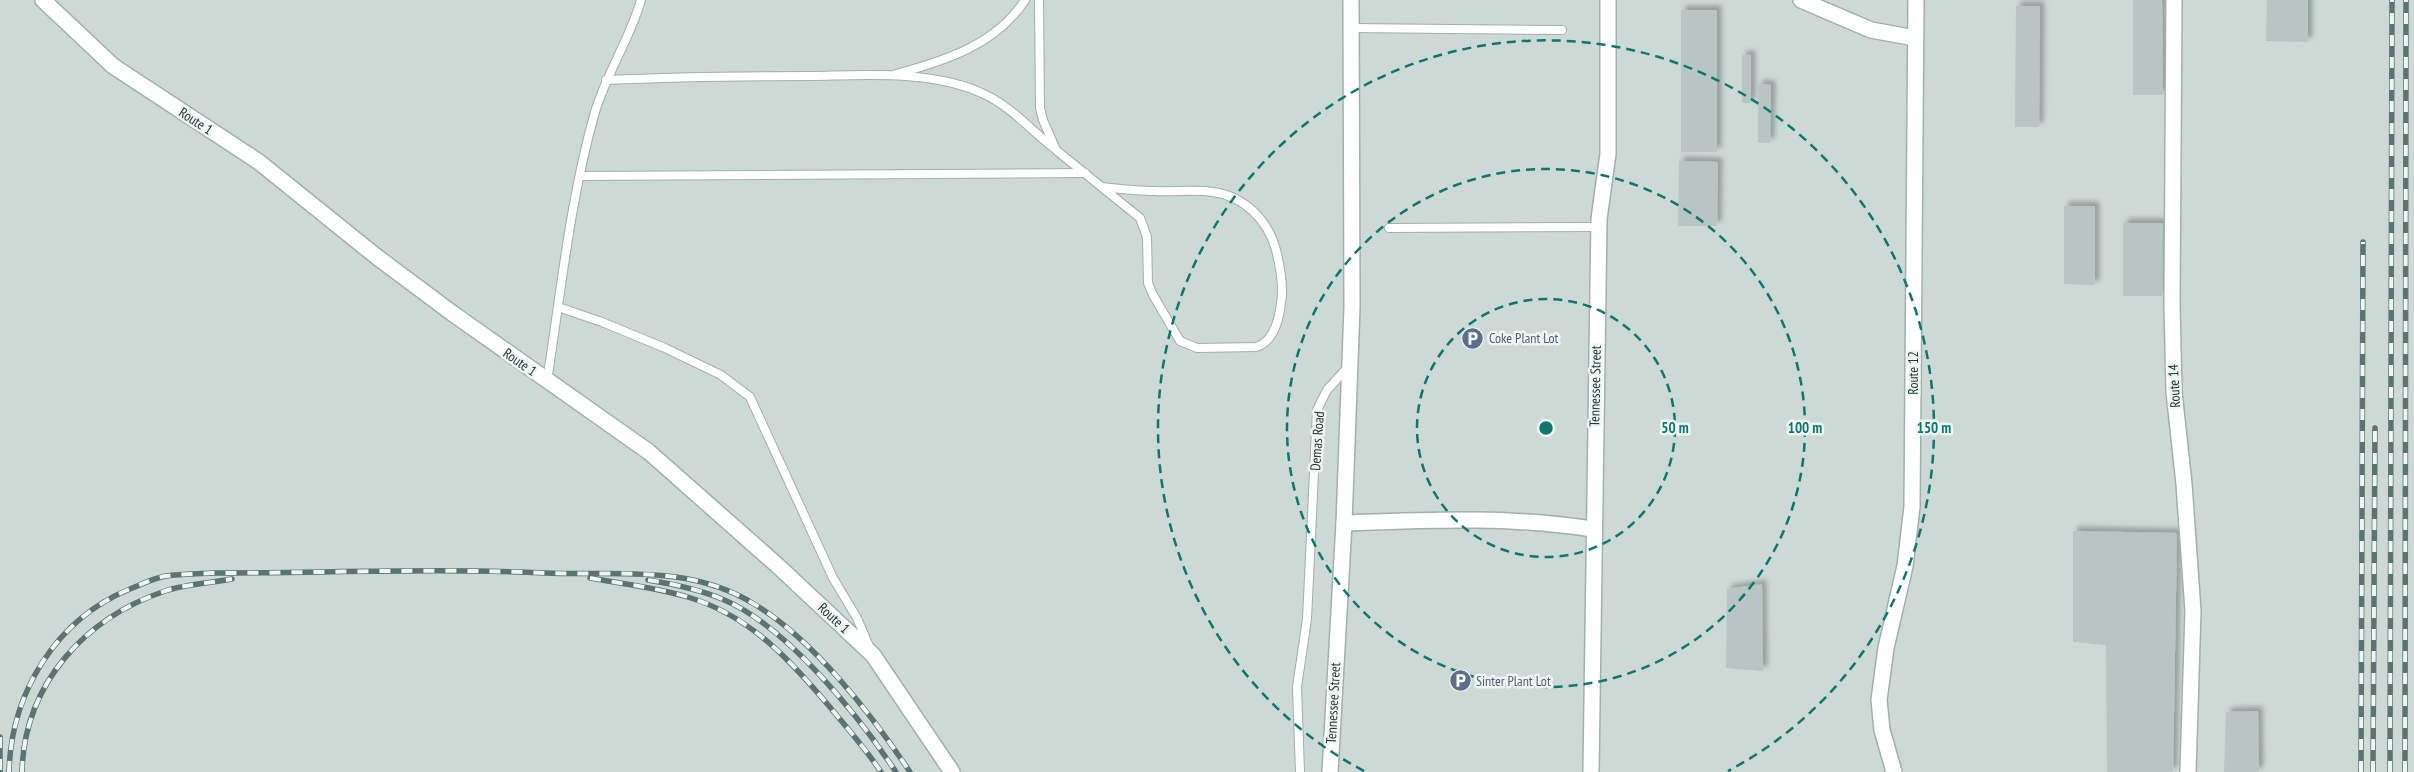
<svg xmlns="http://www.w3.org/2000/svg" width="2414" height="772" font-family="'PT Sans Narrow',sans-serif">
<defs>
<filter id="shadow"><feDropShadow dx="4.5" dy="-4.5" stdDeviation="2.5" flood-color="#0004"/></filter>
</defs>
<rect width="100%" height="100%" fill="#dee9e6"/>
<rect fill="#ccd9d5" x="0" y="0" width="2414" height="772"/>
<g fill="#b7c6c2" filter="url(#shadow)">
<path d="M2133 0H2162L2163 95H2133Z"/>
<path d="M2267 0H2308V42L2266 41Z"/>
<path d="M2016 6H2040L2039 127H2015Z"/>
<rect x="1681" y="10" width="36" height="142"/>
<rect x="1742" y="55" width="9" height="48"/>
<path d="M1758 84 1771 85 1770 143H1758Z"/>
<path d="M1679 161 1718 162 1717 226H1678Z"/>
<path d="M2064 206H2095V285L2064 284Z"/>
<path d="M2123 223H2163L2162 296H2123Z"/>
<path d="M2073 531 2177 533 2173 772H2107L2106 645 2073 642Z"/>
<path d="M1762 584 1763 671 1726 668 1727 589Z"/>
<path d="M2258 711 2259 772H2224L2226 712Z"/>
</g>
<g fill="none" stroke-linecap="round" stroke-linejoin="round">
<defs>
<g id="service">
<path d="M1039 0 1040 108 1043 120 1056 150 1140 218 1147 237 1148 283 1153 295 1180 341 1197 348 1256 347C1273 342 1279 320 1281 303 1284 287 1280 266 1276 250 1268 220 1244 196 1213 192 1194 189 1174 192 1155 191 1138 191 1120 189 1102 187"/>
<path d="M1351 28 1562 30"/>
<path d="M896 74C944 61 996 45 1025 0"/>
<path d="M606 80C675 77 745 76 814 76 868 75 936 70 986 95 1011 107 1032 131 1054 148"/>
<path d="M580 176 1085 173"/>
<path d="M1389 228 1599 227"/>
<path d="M558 307 602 322 665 348 721 375 750 397 833 578 857 618 869 646"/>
<path d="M547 381C561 292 570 199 595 112 607 72 630 39 641 0"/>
<path d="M1300 772 1297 687 1307 619 1317 410 1327 390 1349 366"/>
</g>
<g id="minor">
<path d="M43 0 113 66 259 162 377 257 452 313 649 452 778 566 873 655 952 772"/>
<path d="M1801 0 1871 30 1915 38"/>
<path d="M2174 0 2172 304 2174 392 2184 484 2193 611 2188 772"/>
<path d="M1344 523C1427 520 1510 516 1592 529"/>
<path d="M1330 772 1344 523 1352 307 1351 0"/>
<path d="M1591 772 1599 219 1608 154V0"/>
<path d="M1894 772 1882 730 1879 700 1886 648 1905 566 1912 507 1916 0"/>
</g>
</defs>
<use href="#service" stroke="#a1b0ad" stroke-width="10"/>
<use href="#minor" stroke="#a1b0ad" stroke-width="18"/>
<use href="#service" stroke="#fff" stroke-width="8"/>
<use href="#minor" stroke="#fff" stroke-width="15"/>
<defs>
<g id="rail">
<path d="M590 578C624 584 659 588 691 598 751 617 790 660 829 706 847 728 866 749 881 772"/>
<path d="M648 580C673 584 698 589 722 599 786 625 858 715 896 772"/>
<path d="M0 737V772"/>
<path d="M9 772C11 693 56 619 130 589 142 584 154 578 166 576 181 574 197 574 212 573 323 573 434 568 545 573 616 576 690 564 754 604 813 639 872 715 910 772"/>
<path d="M22 772C24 684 85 618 165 591 186 584 211 583 232 579"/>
<path d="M2361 772 2363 242"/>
<path d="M2373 772 2375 428"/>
<path d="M2390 772 2392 0"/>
<path d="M2405 772 2406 0"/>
</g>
</defs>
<use href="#rail" stroke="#5a7471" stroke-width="5.5"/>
<use href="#rail" stroke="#eef6f3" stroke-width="4" stroke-dasharray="11" stroke-linecap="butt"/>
</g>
<g fill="none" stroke="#0f766e" stroke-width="2.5" stroke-dasharray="9 6">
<circle cx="1546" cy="428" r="129"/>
<circle cx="1546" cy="428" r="259"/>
<path d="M1364 771A388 388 0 1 1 1728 771"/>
</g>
<defs>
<symbol id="parking-disc" viewBox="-11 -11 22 22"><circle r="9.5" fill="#5c6f8a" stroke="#eef6f3"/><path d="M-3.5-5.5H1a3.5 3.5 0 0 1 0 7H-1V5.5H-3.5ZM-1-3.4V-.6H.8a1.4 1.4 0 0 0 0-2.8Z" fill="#fff"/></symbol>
</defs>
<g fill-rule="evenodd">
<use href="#parking-disc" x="1460" y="326" width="25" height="25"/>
<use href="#parking-disc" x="1448" y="668" width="25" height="25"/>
</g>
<g text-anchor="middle" stroke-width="5" stroke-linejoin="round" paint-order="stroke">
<g font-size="14" fill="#203835" stroke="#eef6f3">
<text transform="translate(196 121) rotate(33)" y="5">Route 1</text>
<text transform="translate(520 362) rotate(35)" y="5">Route 1</text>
<text transform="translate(1913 373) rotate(-90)" y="5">Route 12</text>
<text transform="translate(1595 386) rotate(-89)" y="5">Tennessee Street</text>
<text transform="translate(2174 386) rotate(-93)" y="5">Route 14</text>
<text transform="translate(1317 441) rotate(-86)" y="5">Demas Road</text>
<text transform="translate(834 618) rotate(43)" y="5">Route 1</text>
<text transform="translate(1333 703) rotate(-87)" y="5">Tennessee Street</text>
</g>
<g font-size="14" fill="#4e5e75" stroke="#eef6f3" text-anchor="start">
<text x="1489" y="343">Coke Plant Lot</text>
<text x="1476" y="686">Sinter Plant Lot</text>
</g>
</g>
<circle cx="1546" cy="428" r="8" fill="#0f766e" stroke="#eef6f3" stroke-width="2.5"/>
<g font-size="15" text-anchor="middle" font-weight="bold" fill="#0f766e" stroke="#eef6f3" stroke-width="5" stroke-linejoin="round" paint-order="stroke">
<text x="1675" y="433">50 m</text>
<text x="1805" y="433">100 m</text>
<text x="1934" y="433">150 m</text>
</g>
</svg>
